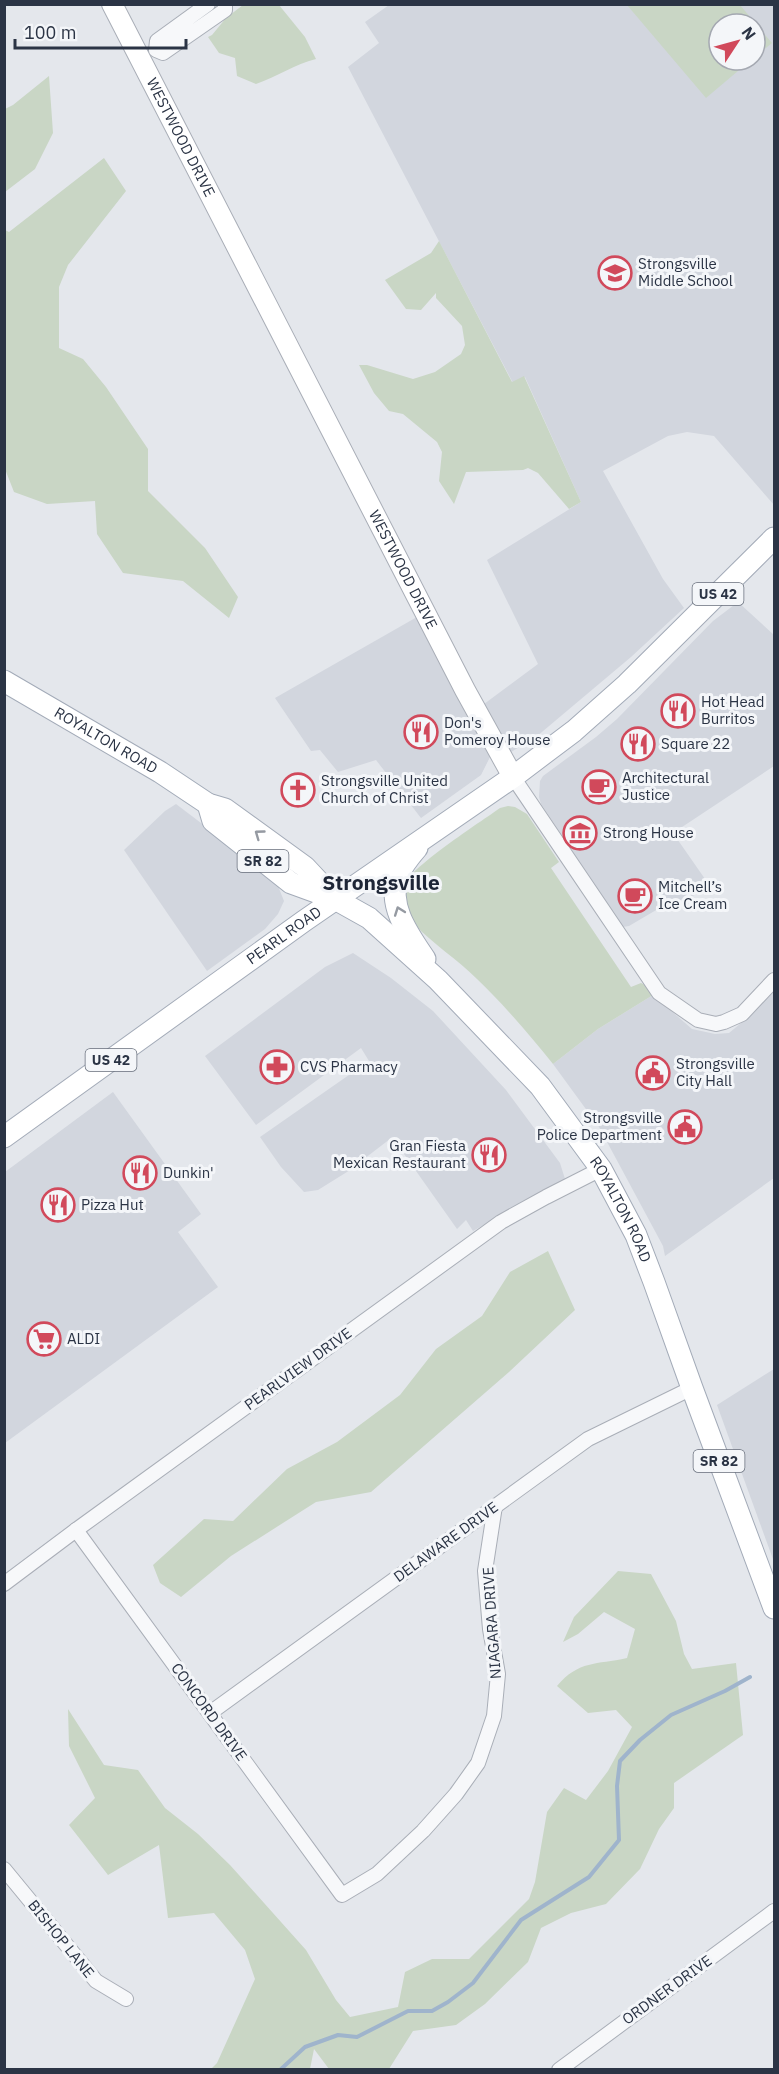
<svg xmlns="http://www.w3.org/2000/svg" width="779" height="2074" font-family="'IBM Plex Sans',sans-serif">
<rect width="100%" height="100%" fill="#e4e7ec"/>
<g fill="#d2d6de" fill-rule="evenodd">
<path d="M389 5H774V505L714 436 687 432 668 436 603 471 663 579 684 608 631 657 536 737 511 752 504 749 480 707 538 664 487 560 581 502 525 377 513 383 348 67 379 43 365 22ZM719 24H755V60H719Z"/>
<path d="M738 602 774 635V766L673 833 712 889 663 906 629 926 623 927 541 804 539 797 540 781 543 776 596 737 617 719 713 621Z"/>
<path d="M417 617 490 757 481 775 421 818 376 760 338 772 320 750 311 751 275 698Z"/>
<path d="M176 804 251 861 278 886 284 901 278 914 265 929 207 971 124 850 165 811Z"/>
<path d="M353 953 391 978 433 1011 506 1090 560 1163 565 1179 473 1231 466 1220 457 1229 404 1154 390 1139 347 1172 318 1190 304 1192 281 1167 260 1137 369 1061 361 1048 256 1125 205 1056 325 967Z"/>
<path d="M774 990V1178L665 1256 663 1246 599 1127 553 1064 598 1029 653 995 692 1029 715 1034 729 1033 752 1014Z"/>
<path d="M113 1092 201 1214 178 1232 218 1287 5 1443V1172Z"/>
<path d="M774 1369V1562L717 1405Z"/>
</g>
<g fill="#c9d6c5">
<path d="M243 5H279L305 37 316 59C295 64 277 77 256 84L237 76 235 58 219 53 208 37 212 35 226 18Z"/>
<path d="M627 5H740L772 43 755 57V24H719V60H751L706 98Z"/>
<path d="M49 76 53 133 35 169 5 192V109L13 105Z"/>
<path d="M104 158 126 191 68 265 59 287V348L83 359 106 387 148 449V491L205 548 238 597 229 618 183 581 123 573 97 534 95 501 47 504 14 492 5 469V230L9 232Z"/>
<path d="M439 241 512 382 524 376 581 502 569 509 538 473 528 468 523 470 466 472 454 504 439 481 442 452 437 442 403 414 389 411 374 393 359 365H367L413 379 435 372 461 354 465 345 462 326 436 298V293L421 310 406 309 385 280 431 253Z"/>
<path d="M508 806 515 807 527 814 559 862 551 868 631 987 641 983 645 985 653 995 598 1029 553 1064C529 1034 504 1005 477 979 458 960 432 943 415 925 406 915 398 901 402 888 407 869 482 821 500 808Z"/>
<path d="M548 1251 575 1310 509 1372 371 1492 316 1502 231 1556 181 1597 160 1583 153 1565 204 1519 233 1521 287 1469 337 1442 400 1395 436 1349 482 1316 510 1272Z"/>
<path d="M618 1571 651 1574 676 1621 684 1654 692 1669 736 1663 743 1735 674 1783V1808L659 1829 640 1869 606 1904 571 1913 541 1928 528 1962 485 2004 456 2025 413 2031 389 2069H329L314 2049 310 2069H211L217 2063 255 1979 245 1950 214 1913 168 1918 159 1845 108 1875 69 1825 95 1798 69 1746 68 1709 104 1765 138 1770 165 1808 198 1834 230 1865 306 1950 336 2000 350 2017 398 2007 405 1972 432 1959H469L529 1899 535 1882 547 1812 564 1788 586 1800 608 1771 632 1727 616 1710 588 1713 557 1686C579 1660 596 1665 627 1658L635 1629 604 1612 578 1634 563 1642 574 1617Z"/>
</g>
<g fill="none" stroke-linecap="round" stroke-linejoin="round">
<path stroke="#9fb4cc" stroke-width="4" d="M280 2070 305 2047 338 2035 357 2037 408 2011H432L448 2002 473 1983 521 1920 589 1877 619 1840 617 1786 620 1761 640 1740 671 1715 725 1691 750 1677"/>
<defs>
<g id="street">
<path d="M208 4 157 41 156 50 163 53 225 10V4"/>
<path d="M513 777 659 993 698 1020 716 1024 724 1022 742 1014 774 980"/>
<path d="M76 1530 342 1895 377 1874 423 1831 456 1794 478 1763 494 1716 498 1674 490 1629 485 1571 495 1506"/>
<path d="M4 1584 76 1530 501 1222 546 1197 601 1169"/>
<path d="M210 1713 588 1439 692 1388"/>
<path d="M4 1869 96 1981 126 1999"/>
<path d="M559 2070 774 1911"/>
</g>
<g id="secondary">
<path id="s1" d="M112 4 465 690 513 777"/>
</g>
<g id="primary">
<path id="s2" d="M4 681 160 772 208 804 225 809 305 867 333 897"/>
<path id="s3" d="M208 804 213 821 291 883 335 899 369 918 438 980 540 1086 601 1169 636 1235 654 1282 692 1388 774 1608"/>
<path d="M417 848C410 856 402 866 398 876 387 906 409 935 425 959"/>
<path id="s4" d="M4 1137 304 921 513 777 574 731 627 684 774 538"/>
</g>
</defs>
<use href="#street" stroke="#a9aeb7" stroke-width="16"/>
<use href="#secondary" stroke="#a9aeb7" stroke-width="22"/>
<use href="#primary" stroke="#a3abb8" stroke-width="23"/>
<use href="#street" stroke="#f7f8fa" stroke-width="14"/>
<use href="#secondary" stroke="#fff" stroke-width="20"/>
<use href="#primary" stroke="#fff" stroke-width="21"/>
</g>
<defs><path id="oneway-chevron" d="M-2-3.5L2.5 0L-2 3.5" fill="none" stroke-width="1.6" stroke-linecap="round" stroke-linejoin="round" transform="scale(1.5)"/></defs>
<g stroke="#959aa2">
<use href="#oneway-chevron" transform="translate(259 834) rotate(-144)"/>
<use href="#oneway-chevron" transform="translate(399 911) rotate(-110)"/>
</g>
<defs>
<symbol id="school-ring" viewBox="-11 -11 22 22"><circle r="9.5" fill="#f4f6f9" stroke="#d1495b" stroke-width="1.5"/><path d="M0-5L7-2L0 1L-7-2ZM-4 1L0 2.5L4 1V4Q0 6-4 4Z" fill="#d1495b"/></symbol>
<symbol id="restaurant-ring" viewBox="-11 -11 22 22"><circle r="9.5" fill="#f4f6f9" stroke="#d1495b" stroke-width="1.5"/><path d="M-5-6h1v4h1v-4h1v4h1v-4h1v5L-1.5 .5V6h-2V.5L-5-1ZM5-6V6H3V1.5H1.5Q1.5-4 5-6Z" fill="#d1495b"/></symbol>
<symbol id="cafe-ring" viewBox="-11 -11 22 22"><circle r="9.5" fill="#f4f6f9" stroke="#d1495b" stroke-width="1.5"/><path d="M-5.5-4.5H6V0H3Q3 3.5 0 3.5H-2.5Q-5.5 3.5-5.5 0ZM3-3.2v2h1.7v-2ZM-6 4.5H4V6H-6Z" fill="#d1495b"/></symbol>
<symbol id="church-ring" viewBox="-11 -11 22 22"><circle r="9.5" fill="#f4f6f9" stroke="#d1495b" stroke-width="1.5"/><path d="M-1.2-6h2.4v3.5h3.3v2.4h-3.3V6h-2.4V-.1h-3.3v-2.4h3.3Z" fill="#d1495b"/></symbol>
<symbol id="museum-ring" viewBox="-11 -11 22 22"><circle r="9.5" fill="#f4f6f9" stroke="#d1495b" stroke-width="1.5"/><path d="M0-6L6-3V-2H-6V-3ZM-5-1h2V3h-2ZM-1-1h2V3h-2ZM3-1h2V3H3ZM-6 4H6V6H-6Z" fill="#d1495b"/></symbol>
<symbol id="pharmacy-ring" viewBox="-11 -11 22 22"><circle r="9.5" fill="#f4f6f9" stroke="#d1495b" stroke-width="1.5"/><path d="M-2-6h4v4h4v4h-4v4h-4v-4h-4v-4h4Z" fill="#d1495b"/></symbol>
<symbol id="civic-ring" viewBox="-11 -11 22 22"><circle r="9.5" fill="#f4f6f9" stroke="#d1495b" stroke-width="1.5"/><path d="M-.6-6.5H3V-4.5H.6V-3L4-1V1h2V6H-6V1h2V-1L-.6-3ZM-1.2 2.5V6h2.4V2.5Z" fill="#d1495b"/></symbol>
<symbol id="supermarket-ring" viewBox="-11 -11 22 22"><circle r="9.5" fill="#f4f6f9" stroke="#d1495b" stroke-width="1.5"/><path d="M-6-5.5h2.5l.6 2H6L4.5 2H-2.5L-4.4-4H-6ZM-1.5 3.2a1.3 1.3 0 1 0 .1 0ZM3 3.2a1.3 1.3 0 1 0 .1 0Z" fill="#d1495b"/></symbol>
</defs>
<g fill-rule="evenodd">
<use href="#school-ring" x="596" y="254" width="38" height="38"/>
<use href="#restaurant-ring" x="659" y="692" width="38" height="38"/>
<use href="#restaurant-ring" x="402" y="713" width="38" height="38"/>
<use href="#restaurant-ring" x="619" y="725" width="38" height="38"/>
<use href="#cafe-ring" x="580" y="768" width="38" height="38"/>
<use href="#church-ring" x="279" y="771" width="38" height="38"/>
<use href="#museum-ring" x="561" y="814" width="38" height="38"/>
<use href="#cafe-ring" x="616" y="877" width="38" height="38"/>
<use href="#pharmacy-ring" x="258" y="1048" width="38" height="38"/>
<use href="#civic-ring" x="634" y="1054" width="38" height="38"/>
<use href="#civic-ring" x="666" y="1108" width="38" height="38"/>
<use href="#restaurant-ring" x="470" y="1136" width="38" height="38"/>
<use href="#restaurant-ring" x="121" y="1154" width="38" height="38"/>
<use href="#restaurant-ring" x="39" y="1186" width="38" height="38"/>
<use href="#supermarket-ring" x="25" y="1320" width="38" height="38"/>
</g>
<g text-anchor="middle" stroke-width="6" stroke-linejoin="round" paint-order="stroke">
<g fill="#f4f6f9" stroke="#676e7b" stroke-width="1.5">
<rect x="692.5" y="583" width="51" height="22" rx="4.5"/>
<rect x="237.5" y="850" width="51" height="22" rx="4.5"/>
<rect x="85.5" y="1049" width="51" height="22" rx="4.5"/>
<rect x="693.5" y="1450" width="51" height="22" rx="4.5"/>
</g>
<g font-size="14" font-weight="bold" fill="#2b3445">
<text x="718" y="599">US 42</text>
<text x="263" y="866">SR 82</text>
<text x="111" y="1065">US 42</text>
<text x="719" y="1466">SR 82</text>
</g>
<g font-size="15" fill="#2b3445" stroke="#f4f6f9">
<text dy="5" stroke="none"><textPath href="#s1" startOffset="150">WESTWOOD DRIVE</textPath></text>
<text dy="5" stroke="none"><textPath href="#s1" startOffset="636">WESTWOOD DRIVE</textPath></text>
<text dy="5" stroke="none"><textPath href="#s2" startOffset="118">ROYALTON ROAD</textPath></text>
<text dy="5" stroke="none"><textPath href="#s4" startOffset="345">PEARL ROAD</textPath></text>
<text dy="5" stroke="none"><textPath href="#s3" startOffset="591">ROYALTON ROAD</textPath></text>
<text transform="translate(298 1369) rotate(-36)" y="5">PEARLVIEW DRIVE</text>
<text transform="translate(446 1542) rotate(-36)" y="5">DELAWARE DRIVE</text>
<text transform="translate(492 1623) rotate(-94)" y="5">NIAGARA DRIVE</text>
<text transform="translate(209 1712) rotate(54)" y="5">CONCORD DRIVE</text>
<text transform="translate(61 1939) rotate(51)" y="5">BISHOP LANE</text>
<text transform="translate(667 1990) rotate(-36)" y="5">ORDNER DRIVE</text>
</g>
<g font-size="15" fill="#2b3445" stroke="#f4f6f9" text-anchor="start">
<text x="638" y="269">Strongsville<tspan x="638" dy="17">Middle School</tspan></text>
<text x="701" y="707">Hot Head<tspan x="701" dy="17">Burritos</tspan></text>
<text x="444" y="728">Don's<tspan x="444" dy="17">Pomeroy House</tspan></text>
<text x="661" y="749">Square 22</text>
<text x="622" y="783">Architectural<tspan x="622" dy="17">Justice</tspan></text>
<text x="321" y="786">Strongsville United<tspan x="321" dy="17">Church of Christ</tspan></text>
<text x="603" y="838">Strong House</text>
<text x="658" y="892">Mitchell’s<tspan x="658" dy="17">Ice Cream</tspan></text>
<text x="676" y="1069">Strongsville<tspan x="676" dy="17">City Hall</tspan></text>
<text x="300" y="1072">CVS Pharmacy</text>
<text x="662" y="1123" text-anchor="end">Strongsville<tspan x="662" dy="17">Police Department</tspan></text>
<text x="466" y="1151" text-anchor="end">Gran Fiesta<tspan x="466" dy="17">Mexican Restaurant</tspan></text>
<text x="163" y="1178">Dunkin'</text>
<text x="81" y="1210">Pizza Hut</text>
<text x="67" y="1344">ALDI</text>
</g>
<g font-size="21" font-weight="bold" fill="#1d2536" stroke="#f4f6f9">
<text x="381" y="890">Strongsville</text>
</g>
</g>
<rect width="779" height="2074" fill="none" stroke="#2b3445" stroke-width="12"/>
<g transform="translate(737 42) rotate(54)"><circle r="28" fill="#f4f6f9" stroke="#a4a8b1" stroke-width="1.5"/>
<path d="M0-4.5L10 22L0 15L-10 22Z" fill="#d1495b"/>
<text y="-9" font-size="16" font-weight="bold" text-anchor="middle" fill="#2b3445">N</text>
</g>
<path d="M15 39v9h171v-9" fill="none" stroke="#2b3445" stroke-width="3"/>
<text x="24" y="39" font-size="18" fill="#2b3445" stroke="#f4f6f9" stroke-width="4.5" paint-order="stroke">100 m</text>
</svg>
